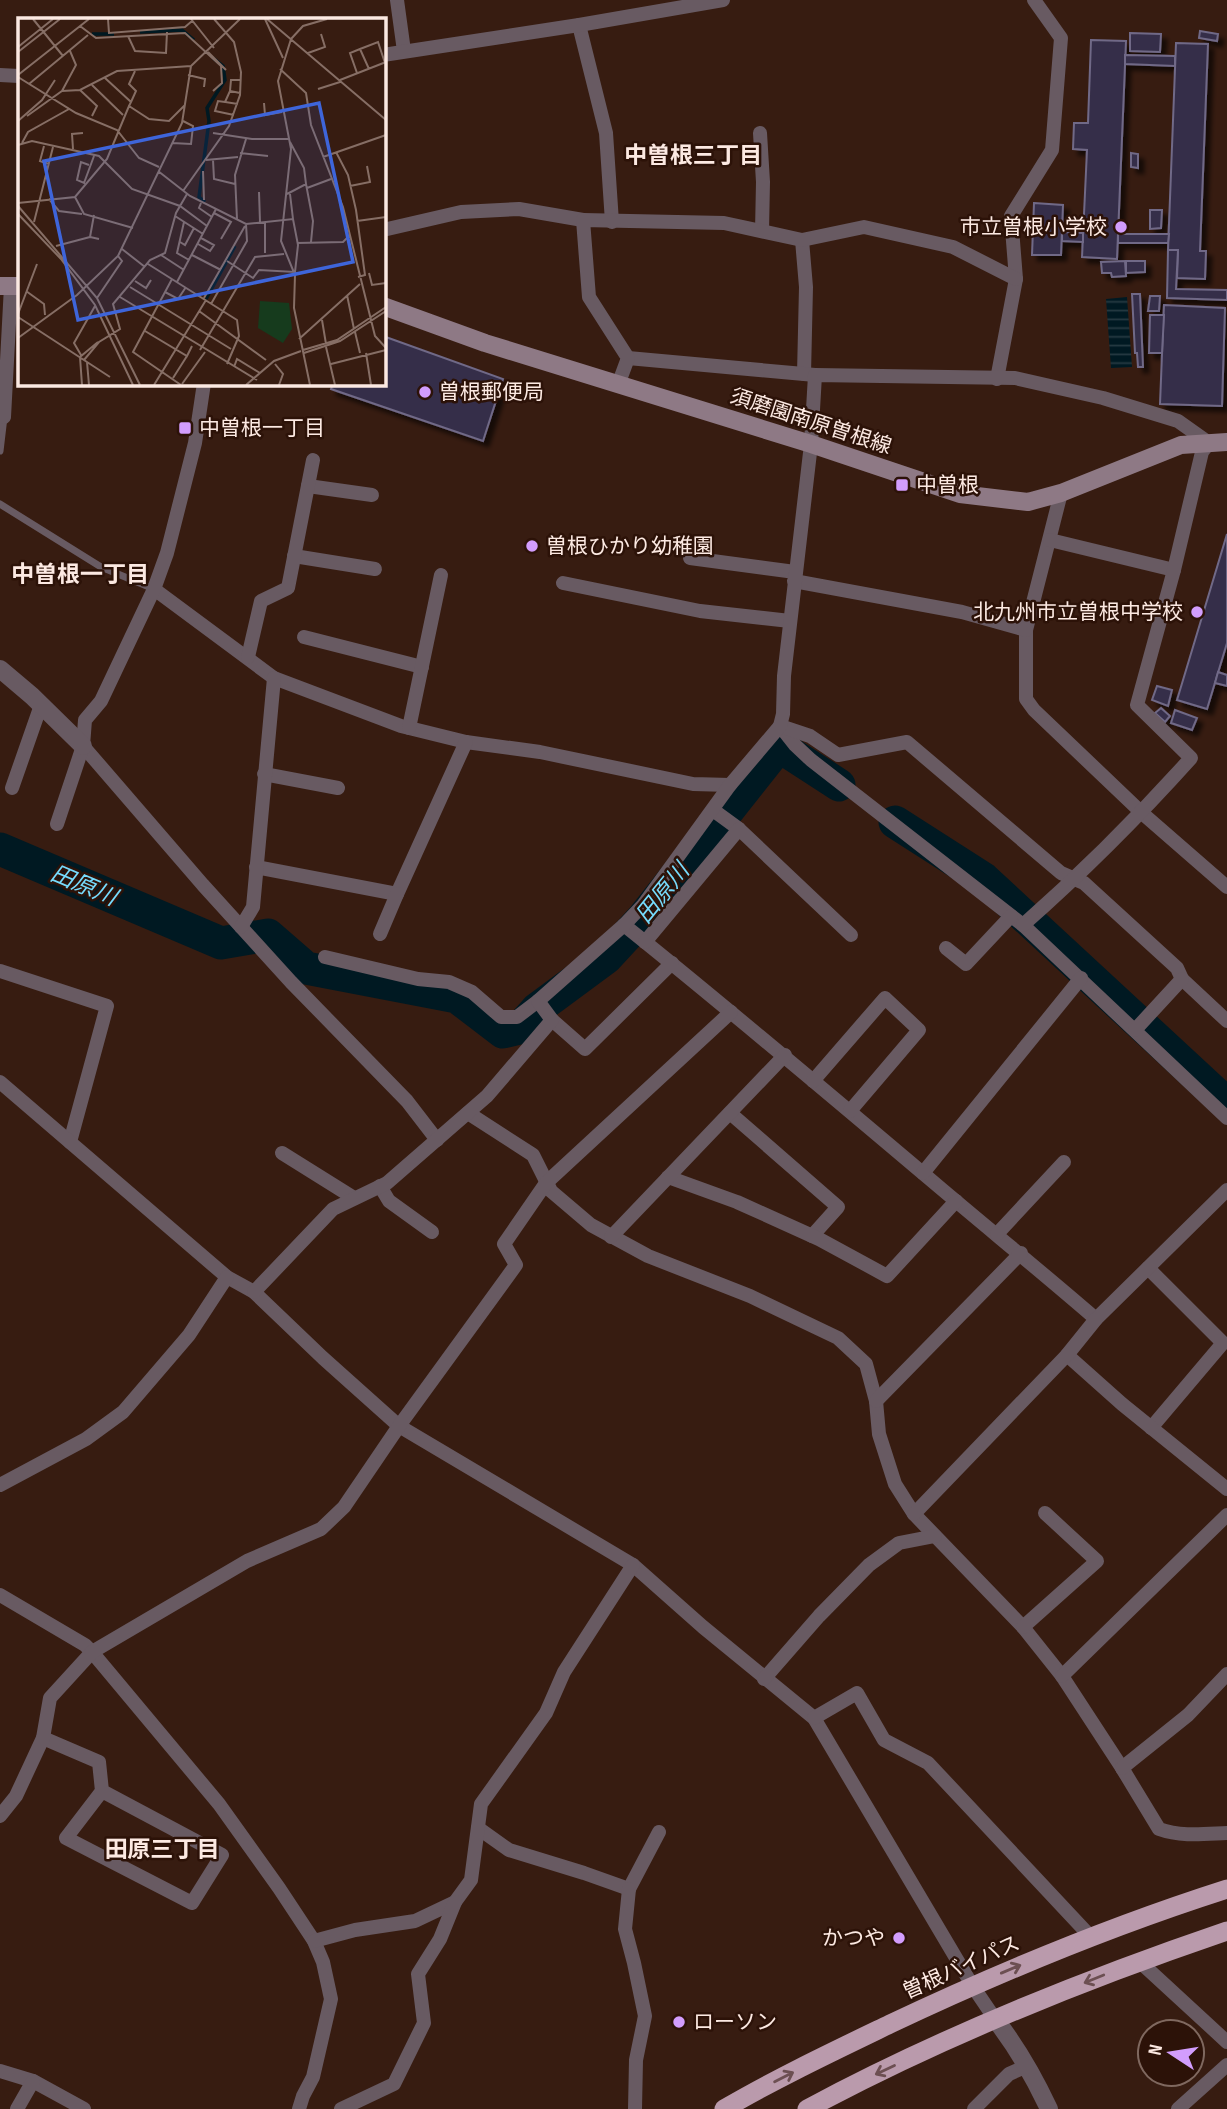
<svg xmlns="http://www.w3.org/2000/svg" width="1227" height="2109" font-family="'Sofia Sans Condensed','Noto Sans JP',sans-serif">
<defs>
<pattern id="water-rules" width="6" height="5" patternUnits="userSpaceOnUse" patternTransform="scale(1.75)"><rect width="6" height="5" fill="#001922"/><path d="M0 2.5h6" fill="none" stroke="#263a42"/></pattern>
<filter id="shadow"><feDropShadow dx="5.5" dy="5.5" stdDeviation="2" flood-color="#0009"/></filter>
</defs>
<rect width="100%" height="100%" fill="#371c11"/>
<path fill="url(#water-rules)" d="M1127 297 1132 367 1111 368 1106 299Z"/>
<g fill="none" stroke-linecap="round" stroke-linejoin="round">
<g stroke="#001922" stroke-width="33">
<path d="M895 822 984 879 1227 1104"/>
<path d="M0 849 221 943 268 935 306 968 457 997 503 1032 520 1028 537 1009 606 958 642 919 779 746 839 785"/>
</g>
</g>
<g fill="#362f49" stroke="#706987" stroke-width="2" filter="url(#shadow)">
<path d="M1200 31 1218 34 1217 41 1199 38Z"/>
<path d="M1130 33 1161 34 1160 52 1130 51Z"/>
<path d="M1091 40 1126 41 1117 259 1082 257 1087 150 1073 149 1074 123H1088Z"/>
<path d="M1176 43 1208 44 1200 251H1206L1205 279 1177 278 1178 250H1168Z"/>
<path d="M1125 55 1175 56V66L1125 64Z"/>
<path d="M1131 153 1138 154V168L1131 167Z"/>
<path d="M1034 203 1063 205 1061 255H1032Z"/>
<path d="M1150 210H1162L1161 228 1150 229Z"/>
<path d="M1062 232 1083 233V242L1062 241Z"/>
<path d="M1118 234H1169L1168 243H1118Z"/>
<path d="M1168 250H1178L1176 289 1227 290V300L1167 298Z"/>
<path d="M1125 261 1126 276 1112 277 1111 273H1102L1101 262Z"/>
<path d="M1126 261H1145V272L1126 273Z"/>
<path d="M1132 294H1140L1143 367H1138L1137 353H1135Z"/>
<path d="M1150 296H1160L1159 311H1148Z"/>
<path d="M1164 305 1225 308 1222 406 1160 404Z"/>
<path d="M1150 315H1164L1162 353H1149Z"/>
<path d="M383 336 503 379 483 441 331 389 333 383H383Z"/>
<path d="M1227 534V643L1207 709 1177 700Z"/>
<path d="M1218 672 1227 675V686L1215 683Z"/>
<path d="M1157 686 1172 690 1168 706 1152 700Z"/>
<path d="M1161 708 1170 716 1165 722 1155 713Z"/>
<path d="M1175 710 1197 718 1192 730 1171 723Z"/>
</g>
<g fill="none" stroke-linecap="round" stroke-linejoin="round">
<g stroke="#685a62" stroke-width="7">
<path d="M0 451 4 417"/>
<path d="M0 504 101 567 154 589"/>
</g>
<g stroke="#685a62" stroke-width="14">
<path d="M397 0 404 51"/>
<path d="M579 25 606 133 612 222"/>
<path d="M383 55 579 25 723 0"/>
<path d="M0 75 19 76"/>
<path d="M760 133 763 182 762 231"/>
<path d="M383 230 461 212 519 209 583 220"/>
<path d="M802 240 806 287 804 374"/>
<path d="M628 358 815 375"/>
<path d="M997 379 1016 279 1011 216 1052 150 1061 38 1034 0"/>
<path d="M618 385 628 358 589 297 583 220 724 223 802 240 864 227 953 247 1016 279"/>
<path d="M0 416 4 417 11 286"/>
<path d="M308 486 372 495"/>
<path d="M1061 493 1026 630V699L1034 710 1142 813 1227 887"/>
<path d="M1050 540 1174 570"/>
<path d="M294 556 375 569"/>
<path d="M690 558 795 572"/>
<path d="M794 581 962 612 1026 630"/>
<path d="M563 583 700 611 790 621"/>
<path d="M154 589 274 678 401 726 466 742 540 752 693 784 730 785"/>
<path d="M304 637 422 667"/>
<path d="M248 657 261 601 288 588 313 460"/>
<path d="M780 726 795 745 811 760 1023 925 1227 1118"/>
<path d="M780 726 810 736 838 755 907 742 1061 873 1084 883 1177 968 1182 979 1227 1021"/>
<path d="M409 728 441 575"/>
<path d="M83 746 203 885 291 982 407 1101 437 1140"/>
<path d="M264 774 338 788"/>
<path d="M12 788 41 705"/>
<path d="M713 810 739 829"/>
<path d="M57 824 83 746 85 720 101 701 154 589 167 553 195 443 204 383"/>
<path d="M256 867 397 894 466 742"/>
<path d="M624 925C730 1010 834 1098 938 1186 990 1230 1044 1274 1096 1319"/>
<path d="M241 927 253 907 274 678"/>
<path d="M380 934 397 894"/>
<path d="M645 942 739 829 851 935"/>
<path d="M946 948 966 964 1011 916"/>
<path d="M325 957 418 979 449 982 472 992 501 1017H517L538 1001"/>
<path d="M0 971 107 1006 70 1142"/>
<path d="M552 1020 585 1049 672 963"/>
<path d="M1135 1030 1182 979"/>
<path d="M813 1081 885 998 919 1030 850 1111"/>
<path d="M0 1082 227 1277 254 1292 323 1358 399 1426 633 1565 703 1627 814 1718 972 1985 995 2019"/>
<path d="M468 1113 533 1155 551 1191 591 1225 648 1256 750 1296 838 1338 866 1364 876 1401 879 1434 895 1484 914 1514 1023 1627 1062 1676 1122 1768 1159 1829C1181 1837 1204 1834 1227 1833"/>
<path d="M730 1113 838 1207 812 1236"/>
<path d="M282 1153 354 1198"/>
<path d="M923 1173 1081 978"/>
<path d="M668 1177 737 1202 819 1239 887 1276 956 1201"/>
<path d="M380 1186 389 1201 432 1232"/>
<path d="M997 1234 1064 1162"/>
<path d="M611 1237 785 1055"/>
<path d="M1148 1268 1223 1343 1151 1428"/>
<path d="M254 1292 333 1209 387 1183 487 1096 552 1020 538 1001 624 925 643 905 730 785 780 726 783 714 784 676 811 444 815 375 1015 378 1103 398 1178 421 1209 443 1202 452 1174 570 1137 705 1191 758C1138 817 1083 872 1023 925"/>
<path d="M1067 1355 1122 1404 1227 1489"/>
<path d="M876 1401 1021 1253"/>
<path d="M0 1485 86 1439 123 1412 189 1335 227 1277"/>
<path d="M914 1514 1067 1355 1096 1319 1227 1190"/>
<path d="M0 1595 85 1645 92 1652 219 1804 279 1888 314 1941 323 1962 331 1999 313 2077 303 2096 299 2109"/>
<path d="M1023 1627 1097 1561 1045 1513"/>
<path d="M1062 1676 1227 1515"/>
<path d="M764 1679 819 1616 869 1565 899 1543 935 1536"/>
<path d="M814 1718 857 1693 884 1740 928 1763 1090 1936"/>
<path d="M43 1738 99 1762 102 1791 222 1855 192 1903 66 1838 102 1791"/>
<path d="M1122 1768 1188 1715 1227 1674"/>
<path d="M0 1816 16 1796 43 1738 50 1698 92 1652 247 1561 321 1529 344 1507 399 1426 516 1265 504 1244 546 1183 731 1012"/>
<path d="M478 1828 509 1850 584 1873 629 1889 659 1832"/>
<path d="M629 1889 625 1929 634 1963 645 2016 636 2060 635 2109"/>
<path d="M314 1941 355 1930 415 1921 455 1902 471 1880 481 1804 546 1713 564 1672 633 1565"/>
<path d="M1139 1961 1227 2042"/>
<path d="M0 2071 33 2081 84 2109"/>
<path d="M17 2109 33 2081"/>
<path d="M341 2109 394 2084 424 2023 418 1974 440 1939 455 1902"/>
<path d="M974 2109 1009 2074 1027 2066"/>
<path d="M1178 2109 1227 2065"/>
</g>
<g stroke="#685a62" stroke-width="18">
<path d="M0 669 32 696 83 746"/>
<path d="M995 2019C1017 2047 1034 2077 1049 2109"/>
</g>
<g stroke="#8e7985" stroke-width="18">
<path d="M0 286H19"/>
<path d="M383 306 485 343 811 444 960 494 1028 502 1061 493 1181 445 1227 442"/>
</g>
<g stroke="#ba9aac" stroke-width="19">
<path d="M724 2109C777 2078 834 2051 890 2024 1000 1972 1111 1926 1227 1889"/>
<path d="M807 2109C941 2037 1083 1980 1227 1931"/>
</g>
</g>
<defs><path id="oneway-shaft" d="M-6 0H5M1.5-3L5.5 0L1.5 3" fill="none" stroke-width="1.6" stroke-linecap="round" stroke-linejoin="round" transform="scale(1.75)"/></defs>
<g stroke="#6c4f52">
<use href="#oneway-shaft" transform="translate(1011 1969) rotate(-23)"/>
<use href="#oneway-shaft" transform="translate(1094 1979) rotate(158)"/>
<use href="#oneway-shaft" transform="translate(885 2070) rotate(155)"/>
<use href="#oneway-shaft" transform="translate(784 2077) rotate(-27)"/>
</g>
<g fill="#d29dfd" stroke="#2c1208" stroke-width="2.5">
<circle cx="1121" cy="227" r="7"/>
<circle cx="425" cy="392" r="7"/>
<rect x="178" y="421" width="14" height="14" rx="3.5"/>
<rect x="895" y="478" width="14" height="14" rx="3.5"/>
<circle cx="532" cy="546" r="7"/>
<circle cx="1197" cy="612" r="7"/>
<circle cx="899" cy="1938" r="7"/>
<circle cx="679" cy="2022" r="7"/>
</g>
<g text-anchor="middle" stroke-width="5" stroke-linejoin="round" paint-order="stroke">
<g font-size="21" fill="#fce9e2" stroke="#2c1208" text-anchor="start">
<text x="1107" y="234" text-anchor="end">市立曽根小学校</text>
<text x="439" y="399">曽根郵便局</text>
<text x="199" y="435">中曽根一丁目</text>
<text x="916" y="492">中曽根</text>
<text x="546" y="553">曽根ひかり幼稚園</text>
<text x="1183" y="619" text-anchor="end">北九州市立曽根中学校</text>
<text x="885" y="1945" text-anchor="end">かつや</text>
<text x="693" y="2029">ローソン</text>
</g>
<g font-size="21" fill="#fce9e2" stroke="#2c1208">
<text transform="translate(811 421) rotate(18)" y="7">須磨園南原曽根線</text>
<text transform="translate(961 1967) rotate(-24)" y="7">曽根バイパス</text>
</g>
<g font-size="23" font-weight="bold" fill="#fce9e2" stroke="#2c1208">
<text x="693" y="163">中曽根三丁目</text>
<text x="80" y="582">中曽根一丁目</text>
<text x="162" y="1857">田原三丁目</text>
</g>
<g font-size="23" font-style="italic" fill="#76dbfc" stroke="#2c1208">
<text transform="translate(84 885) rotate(23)" y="8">田原川</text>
<text transform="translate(662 893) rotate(-51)" y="8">田原川</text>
</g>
</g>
<g transform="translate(18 18)">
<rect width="368" height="368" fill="#371c11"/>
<path d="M242 283 271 285 274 311 265 325 240 310Z" fill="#163b1d"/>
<path fill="none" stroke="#001922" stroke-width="3.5" d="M122 14 164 12 176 22M74 16H96M187 184 181 179 191 103 189 90 207 62 205 48 195 40M188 281 217 228"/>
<path fill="none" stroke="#866e65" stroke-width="2" d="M15 1 45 38M90 1 91 15 167 9 174 3M173 1 196 30M247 1 265 40M249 1 368 102M62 8 78 20 167 15 203 48 204 65 195 73M110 18 117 33 148 35 149 14M273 21 285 8 309 1M273 21 260 63 273 131 263 223 277 257 276 290 292 367M0 29 35 1M342 31 351 51M0 34 42 1M190 34 208 52M290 35 307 29 303 16M262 51 288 75 293 107 325 189 357 318 368 330M339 55 332 35 342 31 360 24 367 45M0 57 71 1M170 57 187 61 186 69M0 59 58 95 99 112 121 140 141 149M87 60 113 84 111 88 131 101 151 103 167 87M322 62 368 44M11 66 70 17M74 67 105 97M300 71 322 64M62 72 79 88 74 98M44 73 58 47 52 33M212 73 207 84 220 86M222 75 212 73 213 62H223M113 84 118 73 111 66 117 53M207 84 200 83 197 93 216 97M246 85 247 97 264 94M9 98 44 73 62 72 99 53 173 48M0 103 24 82 37 62M195 115 234 121H271M272 124 286 150 288 166M4 125 10 114 51 91M154 125 173 126 175 108 165 103M0 127 14 123 81 138 114 171 162 188 189 208M26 128 22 143 31 146M55 131 54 116 65 115M318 134 330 157 338 192 347 257 340 259M222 135 250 138M305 139 368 117M188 142 220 139M195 142 196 161 217 166M71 147 63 144 59 162 66 165 76 138M140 153 172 178 228 206 275 201 280 227 277 254 241 252 235 260 209 243M185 153 186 182M332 168 352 164 349 148M289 170 313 161M165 173 211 108 222 77 223 54 216 24 196 1M241 174 242 204M269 176 288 166 295 203 293 224M272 176 275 201M57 179 66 196 115 210M31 181 41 193 64 196M0 185 57 179 89 141 111 88M183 185 181 190 194 199M0 188 79 280 122 367M196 195 213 204 203 221M0 196 43 241 77 287 115 367M76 197 72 219 81 221M157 198 185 216M219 201 217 157 228 121M339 203 368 199M16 204 35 129M166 204 159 235 171 242M247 204V235M162 224 167 227 176 210M279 225 325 224 332 217M180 226 192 233 196 227 183 220M38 228 72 219M104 231 127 249M143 237 166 252M174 237 203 252M130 246 219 302 221 318 209 346M351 255 354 267 368 265M154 261 115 334 163 367M117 263 128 270 133 262M159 264 198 191M112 269 213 331M8 273 26 286 27 297M147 274 160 281 168 269M329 277 336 311M102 279 239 362M79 280 104 243 100 238M186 280 227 208M193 286 229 223 228 206M181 293 248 342M0 296 19 246M0 299 69 344 71 367M304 302 308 326M127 313 169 338 174 328M337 314 342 335M0 320 59 277 100 238 164 105 173 48 222 1M281 321 342 266M308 329 317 367M182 332 237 239 266 236M285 332 319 322 368 289M286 335 322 323 368 293M348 335 353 367M63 337 56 325 77 288M66 342 81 324 102 311 95 286 132 242 147 235 158 195 169 176M69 344 92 359M257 346 265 356 261 367M313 346 368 332M216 349 219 341 242 355M155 360 169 338M164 366 187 334M64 367 62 339 80 324M136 367 188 282M228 367 256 343 283 333"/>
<path fill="#3e65da" fill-opacity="0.15" stroke="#3e65da" stroke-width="3.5" d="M301 85 335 244 60 302 26 143Z"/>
<rect width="368" height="368" fill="none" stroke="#fce9e2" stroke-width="3.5"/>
</g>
<g transform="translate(1171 2053) rotate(282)"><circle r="33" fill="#2c1208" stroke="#7f685f" stroke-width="2"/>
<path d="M0-5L12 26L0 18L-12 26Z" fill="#d29dfd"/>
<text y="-10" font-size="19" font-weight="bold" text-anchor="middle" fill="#fce9e2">N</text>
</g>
</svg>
